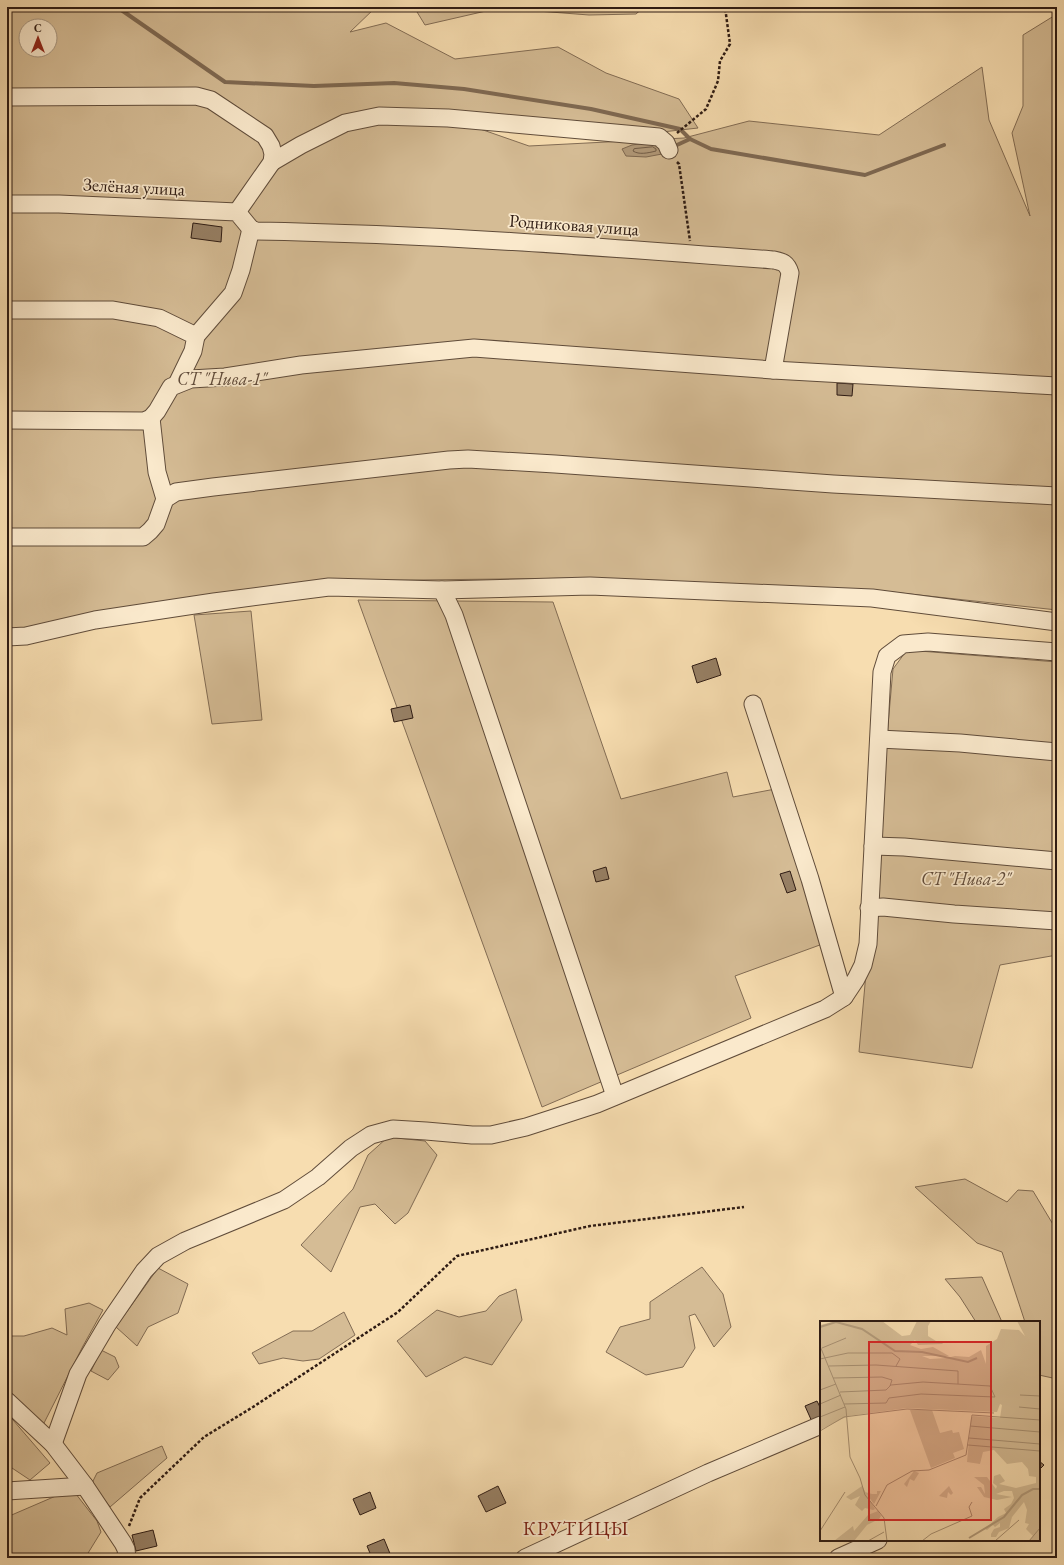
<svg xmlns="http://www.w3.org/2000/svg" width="1064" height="1565" font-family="'EB Garamond',serif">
<rect width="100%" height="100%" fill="#f7ddb0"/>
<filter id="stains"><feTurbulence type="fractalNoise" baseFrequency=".005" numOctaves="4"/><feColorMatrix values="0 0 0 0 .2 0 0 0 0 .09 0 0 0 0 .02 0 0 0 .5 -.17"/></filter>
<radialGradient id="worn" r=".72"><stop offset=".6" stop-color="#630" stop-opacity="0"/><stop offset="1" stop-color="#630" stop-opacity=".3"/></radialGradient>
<g fill="#d5bc95" stroke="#826c54" fill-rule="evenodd">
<path d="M7 7H376L350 32 386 23 455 59 558 47 606 73 679 99 698 128 662 132 443 116 529 146 684 138 749 121 879 135 982 67 989 120 1030 216 1012 133 1023 106V35L1057 14V610L873 590 591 578 328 581 7 632ZM26 26H50V50H26Z"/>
<path d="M414 7H644L636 14 589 15 499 8 425 25Z"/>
<path d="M358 600 553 602 621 799 727 772 733 797 786 787 828 942 735 976 751 1018 542 1107Z"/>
<path d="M251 611 262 720 212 724 194 615Z"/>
<path d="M907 650 1057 662V955L1000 965 972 1068 859 1052 893 669Z"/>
<path d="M388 1137 425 1141 437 1155 408 1213 395 1224 375 1204 360 1207 331 1272 301 1245 353 1189 368 1155Z"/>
<path d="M965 1179 1007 1202 1018 1190 1033 1191 1057 1231V1379L1039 1375V1322H1025L1002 1252 977 1243 915 1187Z"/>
<path d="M702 1267 723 1294 731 1327 714 1347 695 1314 689 1316 695 1348 683 1367 646 1375 606 1352 620 1327 650 1319V1302Z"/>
<path d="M158 1268 188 1284 178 1313 148 1327 137 1346 116 1327Z"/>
<path d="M982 1277 1002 1322H976L960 1297 945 1279Z"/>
<path d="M516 1289 522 1320 492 1365 465 1357 426 1377 397 1341 437 1310 459 1317 486 1311 499 1296Z"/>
<path d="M89 1303 103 1310 83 1346 43 1425 32 1420 7 1390V1336H24L52 1328 67 1335 65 1309Z"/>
<path d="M344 1312 355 1335 319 1359 303 1361 283 1358 259 1364 252 1353 293 1331H312Z"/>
<path d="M101 1350 115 1357 119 1367 108 1380 91 1371Z"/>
<path d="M7 1413 50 1463 30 1480 9 1466 7 1467Z"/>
<path d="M162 1446 167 1458 110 1507 92 1483 97 1473Z"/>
<path d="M72 1489 97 1521 101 1532 85 1558H7V1517Z"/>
</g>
<path fill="#b39b7b" stroke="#7e6851" d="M654 142 663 147 662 154 646 157 626 156 622 149 632 145Z"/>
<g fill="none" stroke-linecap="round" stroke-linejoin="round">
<path stroke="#705b47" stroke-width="1" d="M653 147 656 149V151C648 153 639 155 633 151L634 149Z"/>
<g stroke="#7e6851" stroke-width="4">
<path d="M117 7 225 82 314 86 394 83 464 89 591 109 680 129 690 139 711 149 865 175 944 145"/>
<path d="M677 145 690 139"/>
</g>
</g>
<g fill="#978065" stroke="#2e1b13">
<path d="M193 223 222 227 221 242 191 238Z"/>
<path d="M837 383 853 384 852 396 837 395Z"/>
<path d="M716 658 721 675 697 683 692 666Z"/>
<path d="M410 705 413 718 394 722 391 709Z"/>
<path d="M606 867 609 879 596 882 593 871Z"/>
<path d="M790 871 796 890 787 893 780 874Z"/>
<path d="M817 1401 821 1409V1420L813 1424 805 1406Z"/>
<path d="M1039 1461 1044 1465 1039 1470Z"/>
<path d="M498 1486 506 1503 486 1512 478 1496Z"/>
<path d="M370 1492 376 1508 360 1515 353 1499Z"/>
<path d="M153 1530 157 1546 136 1551 132 1535Z"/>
<path d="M384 1539 391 1556 387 1558H372L367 1546Z"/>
</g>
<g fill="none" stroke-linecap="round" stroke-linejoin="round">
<defs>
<g id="minor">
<path d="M7 97 196 96 211 100 265 136 271 146 273 154 272 162 237 212"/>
<path d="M272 162 301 145 345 123 379 116 448 118 659 137 666 143 669 150"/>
<path d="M7 204H59L237 212 251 229 256 231C429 234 601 247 774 260 783 262 787 263 790 273L773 370"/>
<path d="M7 310H113L159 318 196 336 193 351 177 384"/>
<path d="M196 336 233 293 241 270 251 229"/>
<path d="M151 418 157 472 165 499"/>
<path d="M7 420 144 421 151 418 157 411 171 387 191 379 225 377 301 365 474 348 773 370 1057 386"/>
<path d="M7 537H143L150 531 156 524 165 499 176 492 213 487 449 460 468 459 555 464 833 484 1057 496"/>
<path d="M442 590 454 615 615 1096"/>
<path d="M7 637 26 636 95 620 214 602 329 587 442 590 590 586 872 598 1057 622"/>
<path d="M753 704 810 879 844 997"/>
<path d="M879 739 960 743 1057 752"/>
<path d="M873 846 904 847 1057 861"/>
<path d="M869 908 883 907 954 914 1057 921"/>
<path d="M7 1401 53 1444 85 1486 123 1543 126 1549 127 1558"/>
<path d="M53 1444 78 1374 107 1325 144 1271 158 1256 185 1241 284 1200 318 1177 351 1148 371 1135 393 1129 426 1131 472 1135H491L526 1127 597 1104 825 1009 844 997 856 979 863 965 868 944 882 672 887 656 903 644 928 642 1057 652"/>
<path d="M7 1491 85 1486"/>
<path d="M525 1558 708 1473 821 1425"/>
<path d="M838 1558 878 1540"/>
</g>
</defs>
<use href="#minor" stroke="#604c3a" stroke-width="19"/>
<g stroke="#2e1b13" stroke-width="2.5" stroke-dasharray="3 2" stroke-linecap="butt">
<path d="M677 133 706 109 718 81 720 61 730 44 725 7"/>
<path d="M677 162 679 164 690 241"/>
<path d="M129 1526 140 1498 204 1437 253 1407 398 1312 457 1256 590 1226 744 1207"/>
</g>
<use href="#minor" stroke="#fae9cc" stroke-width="17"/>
</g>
<g text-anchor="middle" stroke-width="3.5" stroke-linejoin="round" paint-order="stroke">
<g font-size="18" fill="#2e1b13" stroke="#fae9cc">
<text transform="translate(134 187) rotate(3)" y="6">Зелёная улица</text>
<text transform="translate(574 225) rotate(4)" y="6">Родниковая улица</text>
</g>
<g font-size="18" font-style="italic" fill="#604b3a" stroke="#fae9cc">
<text x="222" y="385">СТ "Нива-1"</text>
<text x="966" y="885">СТ "Нива-2"</text>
</g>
<g font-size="20" letter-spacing="1" fill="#7a1f14" stroke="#fae9cc">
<text x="576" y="1535">КРУТИЦЫ</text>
</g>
</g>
<g transform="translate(820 1321)">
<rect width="220" height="220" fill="#f7ddb0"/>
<path d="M0 0H62L82 15 90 14 97 0H111L108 5V15L116 20H125L122 23 98 24 95 19 90 24 101 28 113 26 129 35H102L110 38 127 37 135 35 149 36 161 29 166 43V25L177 18 181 8 199 9 205 15 197 0H220V220H209L213 215 206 208 209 203 205 202 207 189 204 181 192 196 189 207 179 211 176 216H171V213L174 208 180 206V202L175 206 173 204 167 209 165 208 178 196 186 192 184 188 191 183 194 177 192 170H184L176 173 192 176 177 179 164 176 157 166H161L165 173 164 164 154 156H167L176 168 177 165 173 162 174 155 180 153 185 160 179 163 196 167 216 162V156L209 155 208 148 202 141 187 143 174 129 163 131 160 143 147 141 151 97 153 95 180 97 182 84 180 83 177 91 87 87 28 95 0 109V4L12 1ZM90 89H112L120 112 132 109 133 112 139 111 144 128 133 132 135 137 111 147ZM94 150 99 152 94 160 90 158 87 166 84 163ZM42 165 55 188 53 189 45 187 42 190 35 184 40 175 31 179 26 176ZM129 165 133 172 131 174 128 171 127 177 119 175ZM57 170H61L54 183 45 171 52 173H57ZM58 190 61 195 59 198 47 204 34 220H14L33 205 34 210 48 194Z" fill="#d5bc95"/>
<path fill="none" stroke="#b39b7b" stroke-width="2" d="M0 6 16 1 42 8 75 30 102 31 148 41 157 37M149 217 184 196 202 174 213 168H220"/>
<path fill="none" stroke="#a78f71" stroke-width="1" d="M0 25 26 88 30 136 40 157 45 174 64 197 67 220M2 27 26 17M0 38 28 32H72L80 38 76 45M9 45 56 44 138 50V63M13 57 62 56 72 59 70 65M0 69 16 63M20 71 66 69 71 64 103 61 170 65 175 76 101 73 69 77 66 82 24 83M200 74 220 75M0 83 21 74M199 86 220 88M0 96 25 86M150 105 220 111M0 110 24 96 87 88 174 92M149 117 220 123M148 124 220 130M56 185 67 164 92 150 109 149 146 134 152 94 220 99M0 210 25 171M48 220 64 211M102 220 111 213 152 195 149 186 152 181M175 220 199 199M209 220 220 207"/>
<path fill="#d62828" fill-opacity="0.15" stroke="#d62828" stroke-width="2" d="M49 21H171V199H49Z"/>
<rect width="220" height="220" fill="none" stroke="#2e1b13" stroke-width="2"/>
</g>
<rect width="1064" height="1565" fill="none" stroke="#f7ddb0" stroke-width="24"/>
<rect x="8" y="8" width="1048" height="1549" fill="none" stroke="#2e1b13" stroke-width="2"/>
<rect x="12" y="12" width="1040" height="1541" fill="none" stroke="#2e1b13"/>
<g transform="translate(38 38)"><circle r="19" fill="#fae9cc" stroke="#a89782"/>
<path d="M0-3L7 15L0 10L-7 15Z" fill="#8f2418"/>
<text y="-6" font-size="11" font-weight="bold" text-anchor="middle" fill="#2e1b13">С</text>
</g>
<rect width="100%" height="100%" filter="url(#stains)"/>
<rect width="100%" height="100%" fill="url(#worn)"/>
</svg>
